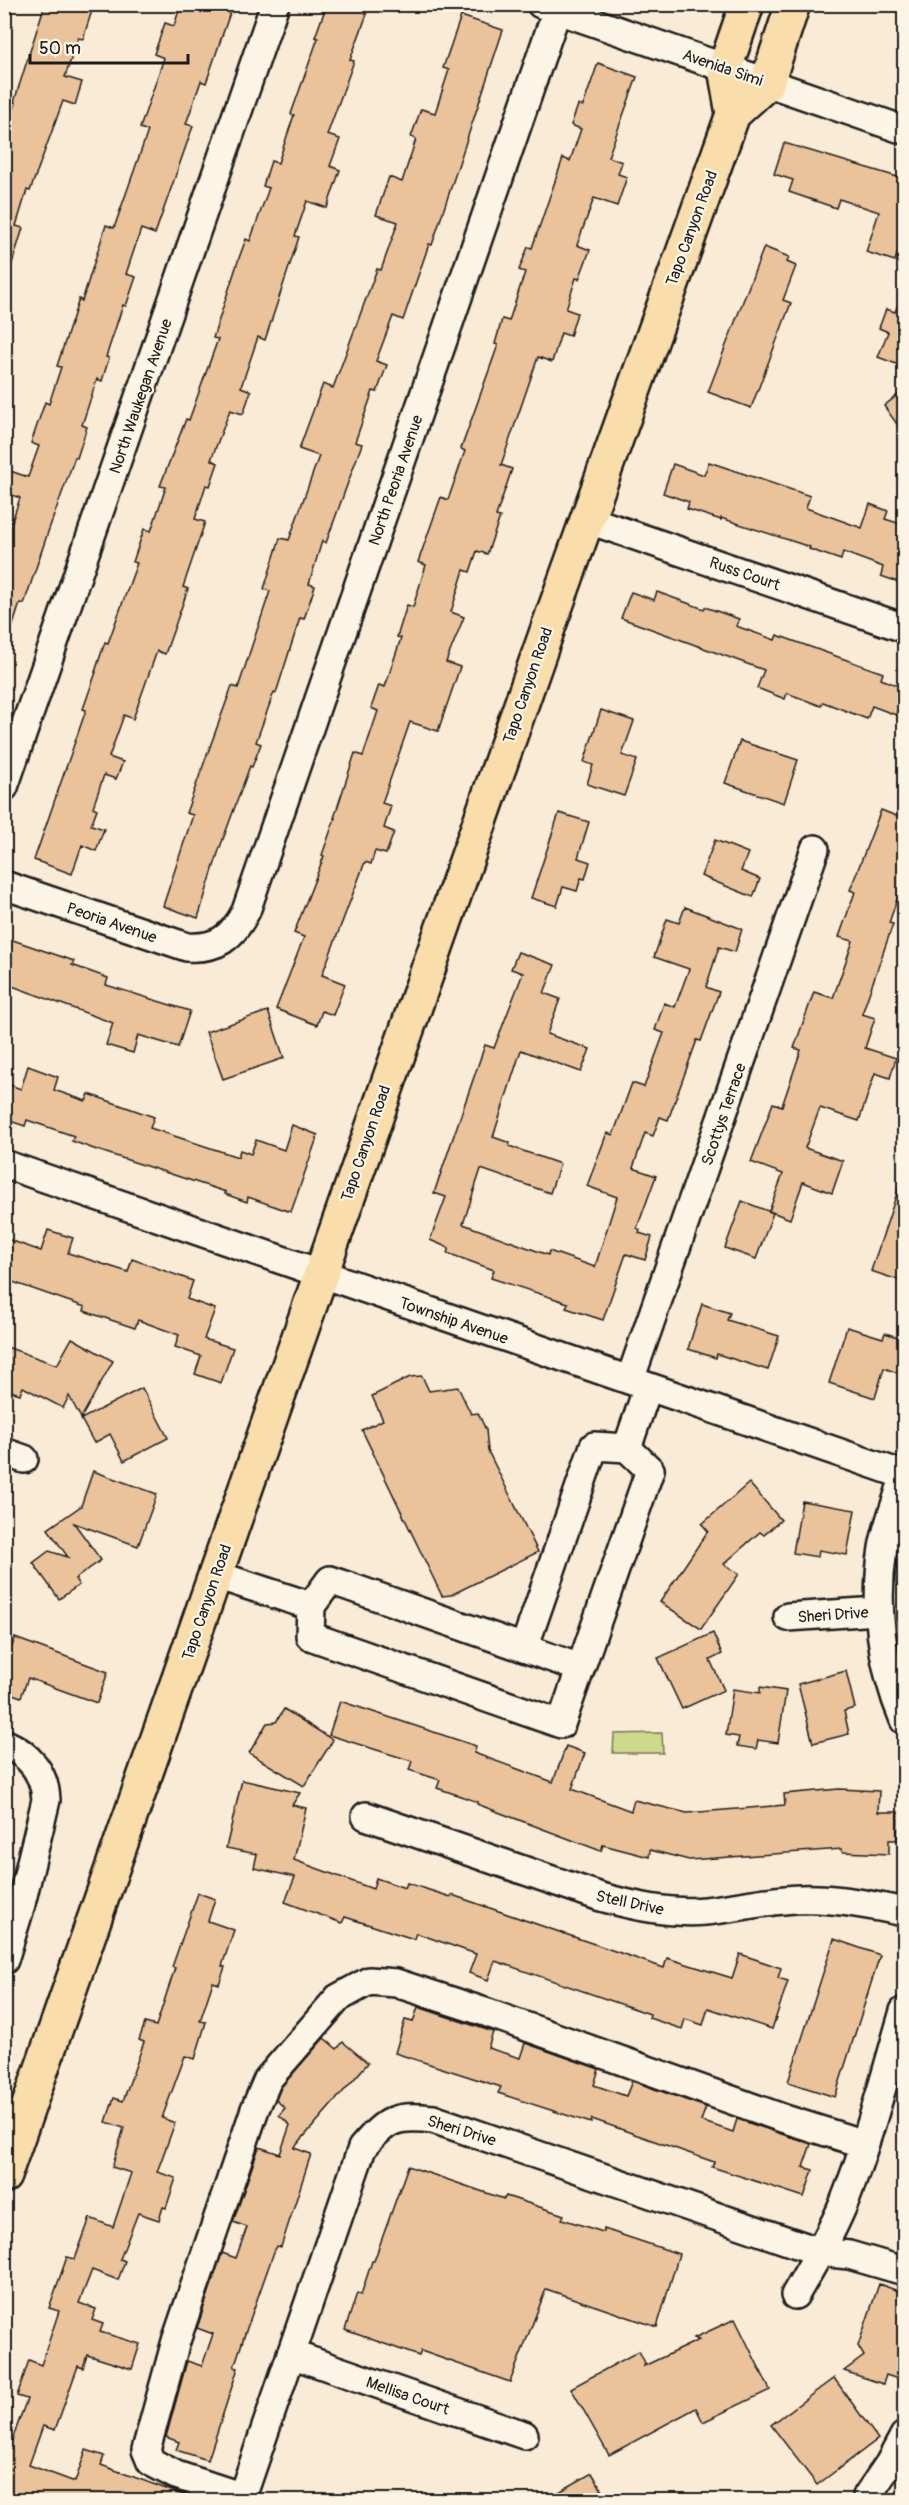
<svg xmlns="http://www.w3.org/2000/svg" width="909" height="2505" font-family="Pangolin,sans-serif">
<rect width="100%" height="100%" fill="#f9ebd6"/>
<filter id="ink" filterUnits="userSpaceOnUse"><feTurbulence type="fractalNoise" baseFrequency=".0167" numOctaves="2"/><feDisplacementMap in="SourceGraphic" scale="12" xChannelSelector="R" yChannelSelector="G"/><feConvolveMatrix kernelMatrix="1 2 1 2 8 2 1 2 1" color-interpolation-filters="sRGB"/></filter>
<g filter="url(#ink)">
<path fill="#cdda8d" stroke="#747b54" stroke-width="1.5" d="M662 1733 663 1753H613L614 1734Z"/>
<g fill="#ebc39b" stroke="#1c1c1c" stroke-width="1.5">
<path d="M45 4H94L83 39 78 38 65 77 82 82 75 105 63 101 30 191 27 190 16 226 23 228 8 276H4V134L16 103 14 102Z"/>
<path d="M181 4H233L206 83 201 81 186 124 193 126 155 234 141 229 126 274 136 277 126 306 123 305 106 357 109 358 102 381 97 379 82 425 87 427 77 458 75 457 48 532 24 604 20 603 8 641 4 640V526L10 527 20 498 4 492V486L10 471 28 477 39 446 31 443 45 402 49 404 61 367 57 366 79 299 82 301 106 225 114 228 148 131 140 128 164 58 154 54 165 23 174 26Z"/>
<path d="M327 4H368L365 13 367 14 350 60 354 61 327 135 340 139 330 166 340 170 327 208 307 201 295 236 299 237 265 340 258 337 241 387 251 391 243 414 230 410 211 460 218 463 210 486 206 485 195 519 205 522 183 587 188 589 165 654 157 651 133 719 124 715 109 757 123 762 116 779 104 775 93 807 97 809 91 825 104 829 96 851 82 845 72 874 34 860 86 710 83 709 96 672H95L105 642 108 643 137 563 133 562 144 529 151 531 166 487 160 486 186 419 189 420 218 339 213 338 239 258 246 239 250 241 269 188 263 186 271 161 278 163 294 115 291 114 318 38 315 37Z"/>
<path d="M461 16 503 30 432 245 429 244 403 320 393 316 376 361 387 365 377 392 373 391 355 442 362 444 326 543 322 541 309 584 315 586 304 619 300 618 276 693 274 692 256 742 261 744 252 767 250 766 219 850 198 918 163 906 193 815 186 813 232 686 238 688 270 591 264 589 280 538 289 540 319 456 299 449 323 384 333 388 377 269 381 270 398 222 376 215 389 177 402 182 416 139 411 137 421 109 435 113 449 70 443 68Z"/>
<path d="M598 63 637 77 608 157 622 162 618 174 627 177 617 206 594 198 577 245 590 250 579 279 576 278 566 309 577 313 570 336 561 333 552 362 538 357 501 465 512 469 496 516 500 517 487 554 477 551 470 572 464 570 451 612 464 617 446 662 460 667 438 731 410 722 382 803 391 806 384 828 394 832 386 854 375 851 371 864 365 862 322 975 345 984 333 1015 322 1011 317 1025 276 1009 304 937 294 933 324 856 322 855 335 818H334L355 753 363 756 378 711 371 708 379 685 385 687 401 638 397 637 407 605 413 607 426 565 418 562 441 497 448 500 465 451 461 449 498 345 495 344 502 319 509 321 525 272 519 270 528 247 532 248 563 158 570 161 581 129 571 125 578 105 583 106Z"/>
<path d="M784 143 901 178 898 186 904 188V231L895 261 866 252 879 212 839 199 836 208 789 192 793 180 774 174Z"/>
<path d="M764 247 789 257 787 262 796 266 783 300 791 303 751 408 708 392Z"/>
<path d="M903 292H904V367L878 357 888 332 879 328 886 309 895 312Z"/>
<path d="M904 390V434L884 406Z"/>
<path d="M709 462 810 496 806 508 862 528 870 504 888 511 885 519 904 525V584L881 576 883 567 843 552 841 560 809 549 810 547 721 518V520L687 509 689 502 663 493 673 464 704 475Z"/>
<path d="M631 592 654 600 657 592 704 609 705 607 739 619 736 626 775 640 777 635 883 673 881 679 904 688 896 715 872 706 867 719 823 702 821 706 787 693 785 699 757 688 764 670 621 618Z"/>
<path d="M601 710 634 721 622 755 637 760 624 796 587 784 593 765 584 762Z"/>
<path d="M740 741 798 760 784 803 725 783Z"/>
<path d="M881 810 904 819V879L889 923 893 924 862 1014 875 1018 865 1048 896 1058 890 1078 875 1073 859 1121 820 1108 805 1148 843 1161 832 1193 803 1182 790 1219 769 1211 783 1174 751 1162 773 1103 782 1106 801 1050 794 1048 814 992 833 998 853 941 839 937 855 892 850 890Z"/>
<path d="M559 813 589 822 578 858 590 862 585 879 581 878 577 891 563 887 557 906 531 898Z"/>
<path d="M715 840 748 853 741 871 760 879 753 897 701 876Z"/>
<path d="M685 907 742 929 735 952 719 947 706 987 719 992 701 1041 697 1040 668 1120 660 1117 653 1136 645 1133 633 1168 656 1176 637 1228 640 1230 639 1233 652 1237 645 1260 626 1254 603 1320 566 1308 568 1303 491 1278 494 1270 447 1253 449 1248 430 1240 446 1197 434 1193 485 1045 494 1048 523 973 511 969 518 952 555 965 544 993 560 999 547 1034 590 1049 581 1072 521 1050 493 1137 510 1143 509 1146 560 1164 550 1193 481 1169 463 1224 548 1255 549 1251 595 1267 617 1197 587 1186 607 1133 613 1135 632 1083 644 1087 664 1033 655 1030 664 1003 675 1007 689 969 654 957 667 919 679 923Z"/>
<path d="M4 937 74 961 72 965 108 978 106 985 190 1011 178 1047 138 1035 133 1053 106 1045 113 1023 4 983Z"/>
<path d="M268 1011 284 1058 223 1079 206 1032Z"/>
<path d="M28 1066 58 1077 54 1090 86 1101 89 1094 154 1117 150 1128 238 1157 240 1150 251 1154 256 1140 284 1150 292 1125 318 1135 291 1212 248 1197 247 1202 225 1194 226 1192 94 1149 72 1141 74 1136 27 1120 25 1126 4 1119V1083L21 1089Z"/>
<path d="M901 1181H904V1282L871 1271Z"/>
<path d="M742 1201 773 1213 756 1259 725 1248Z"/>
<path d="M48 1230 73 1238 68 1253 128 1272 132 1259 193 1281 187 1299 215 1309 204 1339 233 1348 221 1383 195 1374 201 1356 175 1347 179 1335 138 1320 135 1328 84 1311 85 1307 4 1279V1238L41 1251Z"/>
<path d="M702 1304 730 1313 727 1320 779 1336 768 1370 717 1354 716 1358 688 1349Z"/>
<path d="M847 1327 883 1338 885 1333 904 1339V1360L900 1374 884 1368 875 1398 829 1383Z"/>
<path d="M72 1338 113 1361 81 1418 69 1396 63 1408 23 1387 20 1394 4 1389V1346L57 1365Z"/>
<path d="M422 1376 429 1391 458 1387 471 1414 478 1413 486 1430 488 1451 538 1552 451 1595 442 1596 362 1430 383 1420 372 1396 410 1377Z"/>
<path d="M142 1388 168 1438 124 1461 110 1434 94 1443 81 1419Z"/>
<path d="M93 1471 157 1494 138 1546 74 1523 101 1560 75 1579 79 1585 59 1599 33 1563 49 1551 68 1557 48 1529 81 1506Z"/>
<path d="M749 1483 781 1520 764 1535 760 1532 724 1564 739 1574 701 1629 660 1602 708 1531 702 1524Z"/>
<path d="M802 1501 855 1510 847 1555 819 1550 818 1557 793 1553Z"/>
<path d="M713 1633 722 1654 710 1660 724 1690 682 1709 658 1658Z"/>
<path d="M15 1638 108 1672 97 1703 28 1678 21 1697 4 1691V1669Z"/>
<path d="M846 1671 855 1708 844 1711 849 1734 813 1743 798 1684Z"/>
<path d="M760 1687 786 1691 778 1743 758 1740 756 1749 737 1746 739 1737 726 1735 733 1689 760 1693Z"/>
<path d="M340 1701 476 1746 474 1753 553 1782 566 1746 585 1753 572 1789 631 1811 634 1800 687 1813 785 1805 784 1794 839 1789 879 1791 878 1812H898L897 1840H889V1854L842 1852V1849L689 1860 650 1850 649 1857 603 1845 601 1851 477 1804 478 1802 437 1788 440 1780 409 1770 412 1761 329 1735Z"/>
<path d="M284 1709 333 1740 304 1786 249 1753 267 1723 276 1722Z"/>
<path d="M242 1780 300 1793 292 1805 306 1808 294 1860 373 1889 376 1878 405 1888 407 1883 451 1897 452 1895 664 1968 667 1958 732 1978 740 1954 781 1968 778 1978 788 1981 772 2029 708 2008 703 2025 685 2019 682 2029 649 2018 650 2014 495 1961 488 1980 469 1973 476 1954 416 1933 414 1939 345 1917 342 1923 285 1902 295 1877 254 1868 257 1854 226 1848Z"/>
<path d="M198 1893 215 1899 208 1921 234 1930 222 1966 225 1967 219 1984 213 1982 200 2021 206 2022 195 2059 185 2056 162 2118 175 2123 157 2172 176 2178 166 2208 163 2207 159 2220 138 2213 120 2259 125 2261 118 2280 92 2270 79 2303 96 2309 92 2320 103 2324 100 2332 140 2344 132 2369 87 2355 83 2368 78 2366 55 2430 43 2426 29 2465 75 2482 86 2450 104 2456 101 2465 191 2498V2500H22L4 2495V2438L12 2440 27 2399 17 2396 29 2360 41 2365 59 2311 49 2308 67 2257 75 2259 90 2218 113 2227 131 2173 112 2167 124 2128 106 2122 114 2098 123 2101 144 2042 139 2040 145 2023 156 2026 175 1968 172 1967Z"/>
<path d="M834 1939 880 1955 835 2097 788 2082Z"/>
<path d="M418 2007 493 2032 488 2048 520 2058 525 2043 599 2069 594 2085 626 2096 632 2081 706 2107 701 2121 733 2132 737 2119 811 2144 803 2167 813 2170 804 2197 712 2167 714 2162 592 2119 591 2123 498 2093 501 2087 395 2053 405 2020 413 2022Z"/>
<path d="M324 2038 337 2049 343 2042 368 2063 294 2148 311 2154 281 2247 276 2246 247 2328 234 2367 238 2368 208 2460 176 2450 179 2442 166 2437 187 2361 202 2366 213 2334 197 2328 222 2253 236 2258 247 2227 233 2222 259 2147 280 2154 290 2125 279 2115 285 2108 276 2100 281 2087Z"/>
<path d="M408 2166 504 2199 506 2196 564 2215 562 2219 603 2232 604 2229 679 2254 657 2327 546 2289 510 2382 421 2351 419 2356 345 2330 357 2293 361 2295 372 2261H374Z"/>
<path d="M879 2284 904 2293V2381L886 2375 883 2384 844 2371 864 2356 858 2346Z"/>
<path d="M735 2319 770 2390 703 2422 696 2408 609 2455 571 2388 639 2351 645 2363 644 2366 699 2340 694 2338Z"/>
<path d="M834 2378 878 2439 817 2485 771 2425Z"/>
<path d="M592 2473 608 2500H545Z"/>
</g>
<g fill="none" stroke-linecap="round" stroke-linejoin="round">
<defs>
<g id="minor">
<path d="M541 4 904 130"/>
<path d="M586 519 904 628"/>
<path d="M4 787 275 4"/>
<path d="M4 885 187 947C217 949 232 938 246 911L557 10"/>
<path d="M4 1164 904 1475"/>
<path d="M630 1380 815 849"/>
<path d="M4 1452 24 1459"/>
<path d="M904 1477C898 1500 887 1524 883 1548 874 1606 881 1666 904 1720"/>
<path d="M216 1575 311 1606 310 1636 561 1724 650 1470 627 1448 648 1387"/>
<path d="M311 1606 330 1580 524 1648 594 1446 627 1448"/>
<path d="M788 1617 878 1611"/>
<path d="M524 1648 580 1668"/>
<path d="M4 1743C29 1754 45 1773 46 1800L20 1908 4 1960"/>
<path d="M366 1816 601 1897C634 1906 670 1914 705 1911 743 1907 780 1897 818 1899 847 1900 876 1906 904 1912"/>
<path d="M795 2295C812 2266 830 2236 843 2205 868 2142 885 2076 904 2011"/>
<path d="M291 2354 524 2435"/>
<path d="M867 2496 889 2464 904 2436"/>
<path d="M243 2497 176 2475 151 2462 146 2450 176 2341 255 2109 268 2079 338 1998 369 1981 396 1983 488 2013 785 2119 864 2144"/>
<path d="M241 2500 362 2148C387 2119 395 2115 433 2119L820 2252 849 2255 904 2271"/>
</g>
<g id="major">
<path d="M733 114 725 68 747 4"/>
<path d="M4 2176C245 1487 484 799 733 114L767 83 793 4"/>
</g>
</defs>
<use href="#minor" stroke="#1c1c1c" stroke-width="32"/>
<use href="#major" stroke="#1c1c1c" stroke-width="38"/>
<use href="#minor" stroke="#fcf5e5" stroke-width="27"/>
<use href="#major" stroke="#f9ddab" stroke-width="33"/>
</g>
</g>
<g text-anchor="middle" stroke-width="4.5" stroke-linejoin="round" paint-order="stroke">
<g font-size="16" fill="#1c1c1c" stroke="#fcf5e5">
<text transform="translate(723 67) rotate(19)" y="6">Avenida Simi</text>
<text transform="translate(691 228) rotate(-70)" y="6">Tapo Canyon Road</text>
<text transform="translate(140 396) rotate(-71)" y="6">North Waukegan Avenue</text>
<text transform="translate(395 480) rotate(-71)" y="6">North Peoria Avenue</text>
<text transform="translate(745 573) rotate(19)" y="6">Russ Court</text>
<text transform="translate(527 685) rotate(-71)" y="6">Tapo Canyon Road</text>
<text transform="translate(112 922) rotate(19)" y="6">Peoria Avenue</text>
<text transform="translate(723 1114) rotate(-71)" y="6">Scottys Terrace</text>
<text transform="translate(365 1143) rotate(-71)" y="6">Tapo Canyon Road</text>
<text transform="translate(454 1320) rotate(19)" y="6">Township Avenue</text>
<text transform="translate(206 1602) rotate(-71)" y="6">Tapo Canyon Road</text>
<text transform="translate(833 1614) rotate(-4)" y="6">Sheri Drive</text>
<text transform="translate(630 1902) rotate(12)" y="6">Stell Drive</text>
<text transform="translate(462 2130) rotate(17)" y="6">Sheri Drive</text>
<text transform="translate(408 2395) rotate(19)" y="6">Mellisa Court</text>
</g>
</g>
<rect width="909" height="2505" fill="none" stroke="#fcf5e5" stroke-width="24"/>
<rect x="12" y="12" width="885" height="2481" fill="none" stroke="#1c1c1c" stroke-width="2" filter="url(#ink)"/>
<path d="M30 54v9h158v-9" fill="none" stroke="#1c1c1c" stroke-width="3"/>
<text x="39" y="54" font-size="18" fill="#1c1c1c" stroke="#fcf5e5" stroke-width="4.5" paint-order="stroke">50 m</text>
</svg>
